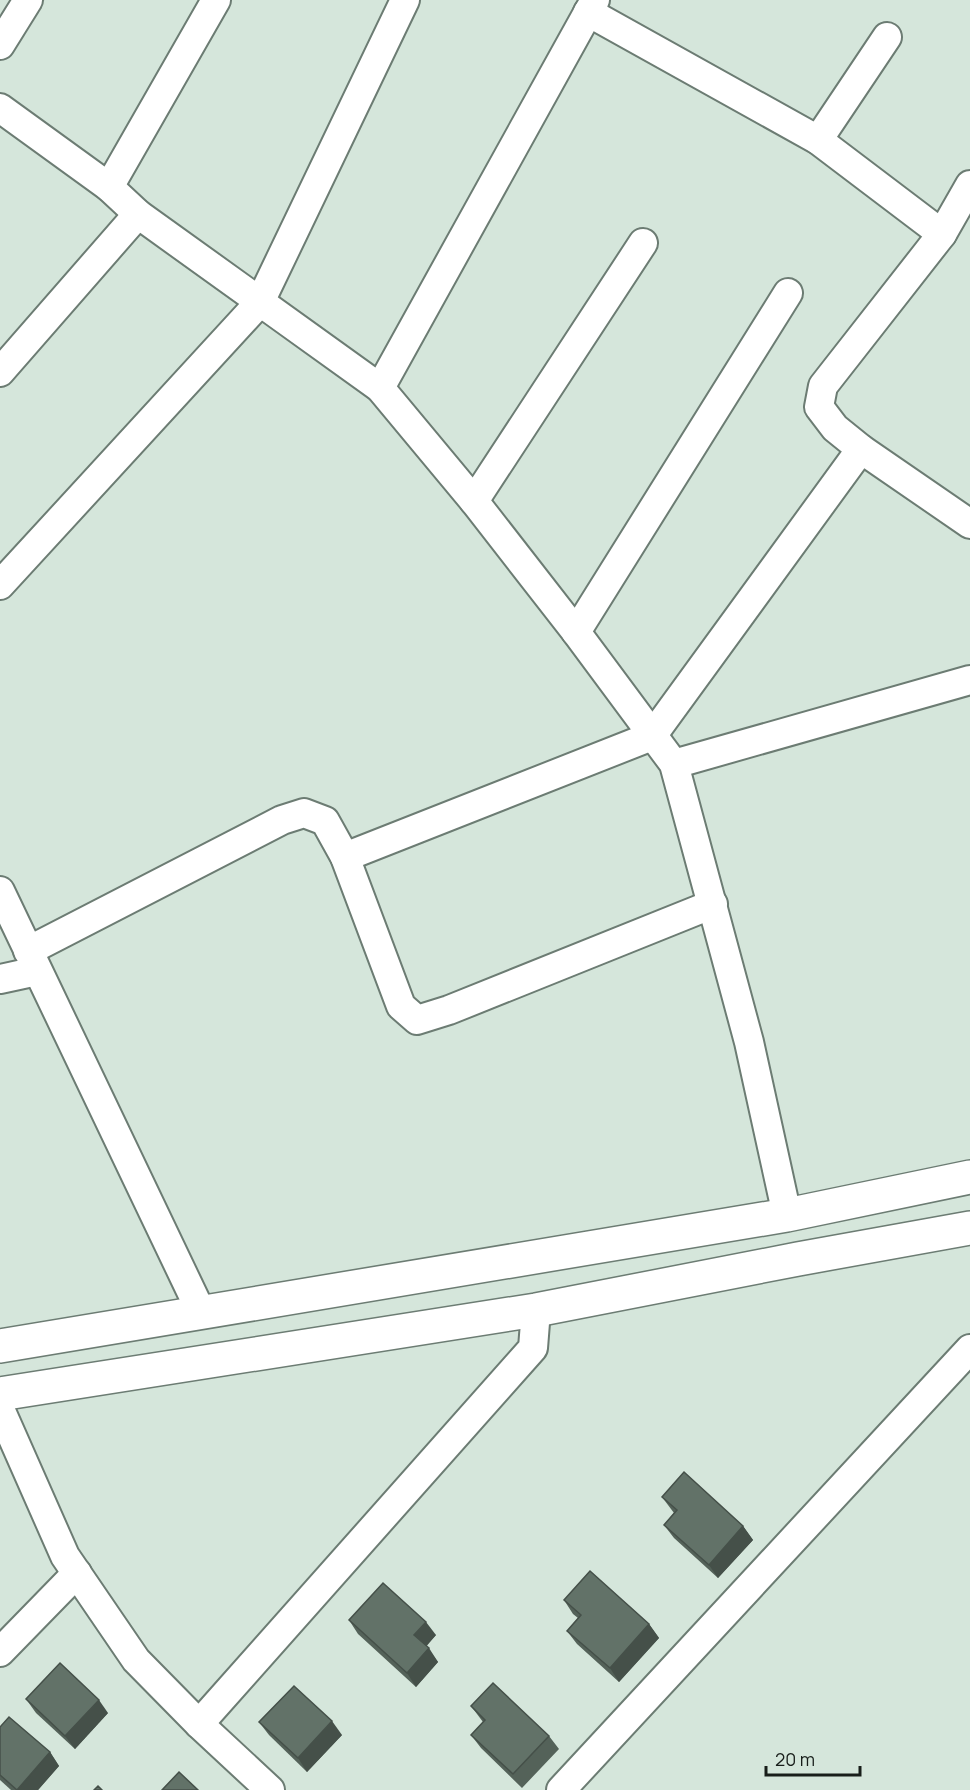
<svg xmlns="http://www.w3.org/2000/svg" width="970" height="1790" font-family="Manrope,sans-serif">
<rect width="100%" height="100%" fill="#d5e6db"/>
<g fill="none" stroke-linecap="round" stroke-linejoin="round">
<defs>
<g id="minor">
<path d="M588 12 818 140 942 234"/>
<path d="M0 45 28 0"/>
<path d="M0 108 109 187 138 214 380 388 474 501 576 632 674 764 749 1042 787 1215"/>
<path d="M818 140 887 37"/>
<path d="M970 185 942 234 823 386 819 407 835 428 861 449 970 524"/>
<path d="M109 187 216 0"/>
<path d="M0 372 138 214"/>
<path d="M380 388 595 0"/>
<path d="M474 501 643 243"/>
<path d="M0 585 260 302 405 0"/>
<path d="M576 632 788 293"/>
<path d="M674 764 970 680"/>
<path d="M345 857 652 736 861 449"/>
<path d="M0 891 202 1314"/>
<path d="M28 951 282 820 304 813 325 821 345 857 401 1006 417 1020 449 1010 713 904"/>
<path d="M0 979 37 971"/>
<path d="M0 1409 65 1556 136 1660 199 1724 270 1790"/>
<path d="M0 1652 77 1573"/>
<path d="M199 1724 533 1348 536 1310"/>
<path d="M561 1790 970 1349"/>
</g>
<g id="secondary">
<path d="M0 1346 787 1215 970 1177"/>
<path d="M0 1394 536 1310 798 1259 970 1228"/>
</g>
</defs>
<use href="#minor" stroke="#6c7c73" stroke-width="32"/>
<use href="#secondary" stroke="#6c7c73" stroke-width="36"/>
<use href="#minor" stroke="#fff" stroke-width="28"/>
<use href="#secondary" stroke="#fff" stroke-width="33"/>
</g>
<g fill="#546259">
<path d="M662 1497 743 1526 753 1540 718 1578 674 1538 664 1525 674 1513Z"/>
<path d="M564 1600 649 1624 659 1638 619 1682 577 1644 567 1631 578 1618 573 1614Z"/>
<path d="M349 1620 436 1635 426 1646 438 1662 416 1687 358 1634Z"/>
<path d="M26 1699 108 1713 75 1749 36 1713Z"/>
<path d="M471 1706 549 1736 559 1749 522 1788 481 1748 471 1735 483 1722Z"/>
<path d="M259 1722 342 1735 307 1772 269 1735Z"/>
<path d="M0 1727 50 1752 59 1766 38 1790H11L0 1780Z"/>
</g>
<g fill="#455049">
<path d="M743 1526 753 1540 718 1578 709 1565Z"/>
<path d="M426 1622 436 1635 424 1649 414 1635Z"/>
<path d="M649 1624 659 1638 619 1682 610 1668Z"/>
<path d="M429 1648 438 1662 416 1687 407 1673Z"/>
<path d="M99 1700 108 1713 75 1749 65 1736Z"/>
<path d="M332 1721 342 1735 307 1772 298 1758Z"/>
<path d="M50 1752 59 1766 38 1790H17Z"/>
</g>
<g fill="#627268" stroke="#455049" stroke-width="1.5">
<path d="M684 1472 743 1526 709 1565 664 1525 677 1510 662 1497Z"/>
<path d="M590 1571 649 1624 610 1668 567 1631 581 1615 564 1600Z"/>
<path d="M383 1583 426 1622 414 1635 429 1648 407 1673 349 1620Z"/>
<path d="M60 1663 99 1700 65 1736 26 1699Z"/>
<path d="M493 1683 549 1736 513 1774 471 1735 485 1720 471 1706Z"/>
<path d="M294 1686 332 1721 298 1758 259 1722Z"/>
<path d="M9 1717 50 1752 17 1790 0 1775V1727Z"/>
<path d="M179 1772 198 1790H162Z"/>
<path d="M98 1786 102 1790H94Z"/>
</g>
<path d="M766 1766v9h94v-9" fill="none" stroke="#181e1a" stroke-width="3"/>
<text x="775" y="1766" font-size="18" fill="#181e1a" stroke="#d5e6db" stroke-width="4.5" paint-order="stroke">20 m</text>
</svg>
